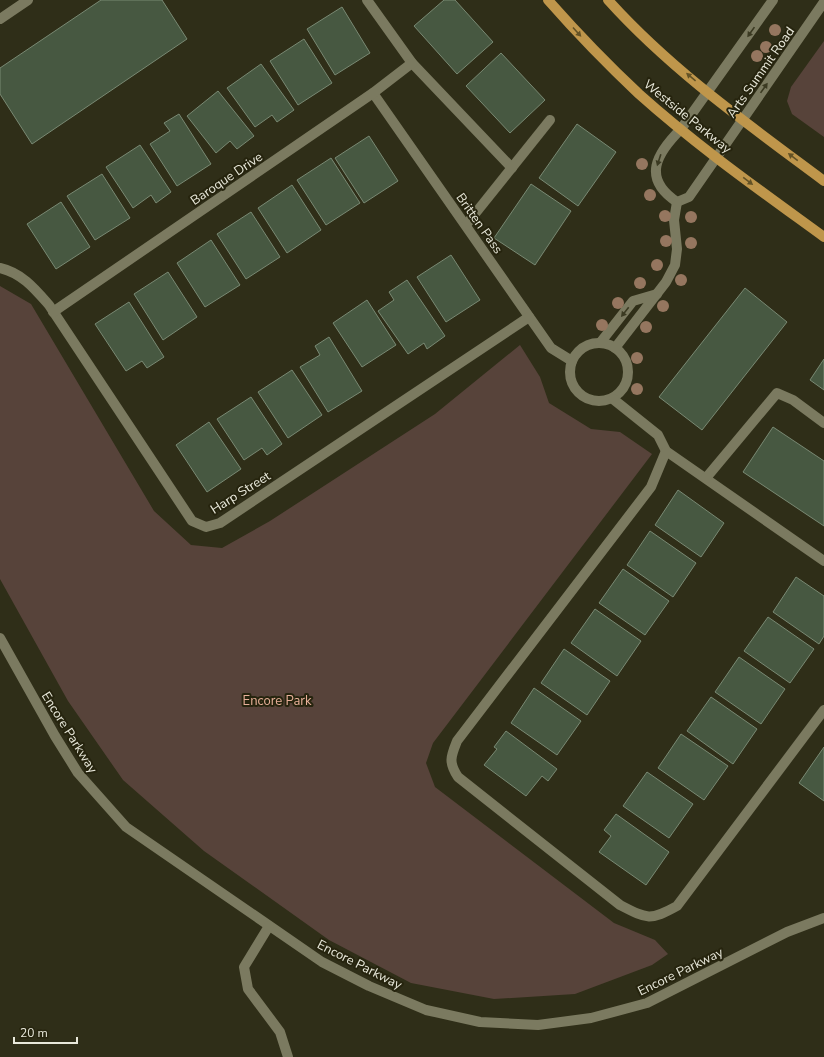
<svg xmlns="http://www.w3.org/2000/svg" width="824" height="1057" font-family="'Nunito Sans',sans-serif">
<rect width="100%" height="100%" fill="#2f2e18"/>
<g fill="#57433a">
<path d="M824 41V137L792 114 787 101 791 87Z"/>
<path d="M0 286 31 304 154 511 191 545 222 548 270 521 435 414 520 345 540 377 549 403 591 429 620 432 652 454 433 743 426 763 435 787 614 923 655 940 668 954 652 965 575 994 494 999 411 983 329 940 204 851 123 780 68 701 0 579Z"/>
</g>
<g fill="#475841" stroke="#798973">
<path d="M101 0H162L187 39 32 144 0 94V68Z"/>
<path d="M444 0H455L493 42 457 74 414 26Z"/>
<path d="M342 7 370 53 335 75 307 29Z"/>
<path d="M304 39 332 83 298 105 270 61Z"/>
<path d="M501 53 545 100 510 133 466 86Z"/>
<path d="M261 64 294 110 277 122 272 115 255 127 227 88Z"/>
<path d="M218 91 254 136 237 149 230 141 216 153 187 116Z"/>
<path d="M179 114 211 164 177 186 150 144 170 131 164 123Z"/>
<path d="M577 124 616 152 578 206 539 178Z"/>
<path d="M369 136 398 181 364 203 335 158Z"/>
<path d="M140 145 171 192 156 203 151 195 133 208 106 167Z"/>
<path d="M331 158 360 203 326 225 297 180Z"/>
<path d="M102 174 130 218 95 240 67 196Z"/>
<path d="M531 184 571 211 535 265 494 238Z"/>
<path d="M292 185 321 230 287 253 258 208Z"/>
<path d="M61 202 90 247 56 269 27 224Z"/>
<path d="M251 212 280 257 246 279 217 234Z"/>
<path d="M211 240 240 285 205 307 177 263Z"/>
<path d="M451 255 480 300 446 322 417 277Z"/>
<path d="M168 272 197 317 163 340 134 294Z"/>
<path d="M407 280 445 336 427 349 424 343 408 354 378 311 394 300 389 292Z"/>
<path d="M745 288 787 322 702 430 659 397Z"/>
<path d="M367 300 396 345 362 367 333 323Z"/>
<path d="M129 302 164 357 147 368 142 361 126 371 95 324Z"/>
<path d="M329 337 362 391 328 412 300 367 320 355 315 346Z"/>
<path d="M824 359V390L810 380Z"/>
<path d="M292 370 322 415 288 438 258 392Z"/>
<path d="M251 397 282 444 267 455 262 448 244 460 217 419Z"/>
<path d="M209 422 241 469 207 492 176 445Z"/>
<path d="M773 427 824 461V526L743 472Z"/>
<path d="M678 490 724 523 701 557 655 525Z"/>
<path d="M650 531 696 563 673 597 627 565Z"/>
<path d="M623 569 669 601 645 635 599 603Z"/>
<path d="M796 577 824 596V636L819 644 773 612Z"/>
<path d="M595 609 641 641 617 676 571 643Z"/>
<path d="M768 617 814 649 790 683 744 651Z"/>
<path d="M564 649 610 681 587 715 541 683Z"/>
<path d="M739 657 785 689 761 724 715 692Z"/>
<path d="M534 688 581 721 557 755 511 723Z"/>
<path d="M711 697 757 729 733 764 687 731Z"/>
<path d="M506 731 557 769 548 781 542 776 526 796 484 765 497 749 494 747Z"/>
<path d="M681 734 728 766 704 800 658 768Z"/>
<path d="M824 747V801L799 783Z"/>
<path d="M647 772 693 804 669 838 623 806Z"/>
<path d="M616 814 669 852 646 885 599 852 611 836 604 830Z"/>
</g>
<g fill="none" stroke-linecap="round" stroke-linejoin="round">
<g stroke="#7b7a60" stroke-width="10">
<path d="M367 0 412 63 512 168"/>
<path d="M773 0 681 129C657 153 641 178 677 202L689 197 824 2"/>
<path d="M0 19 28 0"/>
<path d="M373 93 551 348 572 361"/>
<path d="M466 225 550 120"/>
<path d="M0 268C22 273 35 289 49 305L192 521 206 527 220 523 529 317"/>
<path d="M53 312 373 93 412 63"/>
<circle cx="599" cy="372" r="29"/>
<path d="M600 343 633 301 657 294"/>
<path d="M615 348 666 282 675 265 677 249 674 220 677 202"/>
<path d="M613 399 658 435 666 451 824 561"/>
<path d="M666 451 651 487 457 741C451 756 448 762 458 777L620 905C647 919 650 921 677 906L824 710"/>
<path d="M706 478 777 393 793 400 824 423"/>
<path d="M0 638 55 736 78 773 126 827 322 962 369 986 426 1010 480 1022 538 1025 591 1018 647 1003 787 932 824 918"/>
<path d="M269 926 244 967 248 989 280 1032 288 1057"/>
</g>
<g stroke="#bf964b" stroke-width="10">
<path d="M548 0C577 33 607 64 639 94 697 146 761 191 824 237"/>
<path d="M608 0C671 70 749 125 824 181"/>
</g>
</g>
<g fill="#95765f">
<circle cx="775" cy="30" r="6"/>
<circle cx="766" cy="47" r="6"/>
<circle cx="757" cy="56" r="6"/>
<circle cx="642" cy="164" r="6"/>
<circle cx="650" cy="195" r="6"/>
<circle cx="665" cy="216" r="6"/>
<circle cx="691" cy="217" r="6"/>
<circle cx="666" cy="241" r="6"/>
<circle cx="691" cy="243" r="6"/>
<circle cx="657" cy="265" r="6"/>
<circle cx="681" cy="280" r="6"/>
<circle cx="640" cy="283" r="6"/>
<circle cx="618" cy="303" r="6"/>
<circle cx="663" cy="306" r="6"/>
<circle cx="602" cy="325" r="6"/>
<circle cx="646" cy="327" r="6"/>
<circle cx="637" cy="358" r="6"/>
<circle cx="637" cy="389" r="6"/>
</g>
<defs><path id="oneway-solid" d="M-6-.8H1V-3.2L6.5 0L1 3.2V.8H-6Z"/></defs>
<g fill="#635226">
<use href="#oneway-solid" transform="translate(577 32) rotate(48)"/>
<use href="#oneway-solid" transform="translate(691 77) rotate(-140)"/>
<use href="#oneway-solid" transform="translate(793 157) rotate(-143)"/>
<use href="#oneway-solid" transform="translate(748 181) rotate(37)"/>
</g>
<g fill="#3b3a22">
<use href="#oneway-solid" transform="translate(751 32) rotate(125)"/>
<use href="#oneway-solid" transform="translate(764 88) rotate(-55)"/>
<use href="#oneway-solid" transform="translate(659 160) rotate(108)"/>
<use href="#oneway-solid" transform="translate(625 312) rotate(128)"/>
</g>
<g text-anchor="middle" stroke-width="4" stroke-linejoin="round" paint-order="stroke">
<g font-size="13" fill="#e9e9db" stroke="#26240e">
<text transform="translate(760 72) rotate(-55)" y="5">Arts Summit Road</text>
<text transform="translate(688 116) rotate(39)" y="5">Westside Parkway</text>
<text transform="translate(226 178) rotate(-34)" y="5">Baroque Drive</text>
<text transform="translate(480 223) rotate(55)" y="5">Britten Pass</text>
<text transform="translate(240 492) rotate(-32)" y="5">Harp Street</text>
<text transform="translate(70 732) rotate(58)" y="5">Encore Parkway</text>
<text transform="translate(360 964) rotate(27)" y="5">Encore Parkway</text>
<text transform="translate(680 971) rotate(-26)" y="5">Encore Parkway</text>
</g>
<g font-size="13" fill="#e8b099" stroke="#26240e">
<text x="277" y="705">Encore Park</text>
</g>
</g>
<path d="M14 1037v6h63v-6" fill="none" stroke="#e9e9db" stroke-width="2"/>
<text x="20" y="1037" font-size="12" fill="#e9e9db" stroke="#26240e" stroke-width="3" paint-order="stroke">20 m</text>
</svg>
